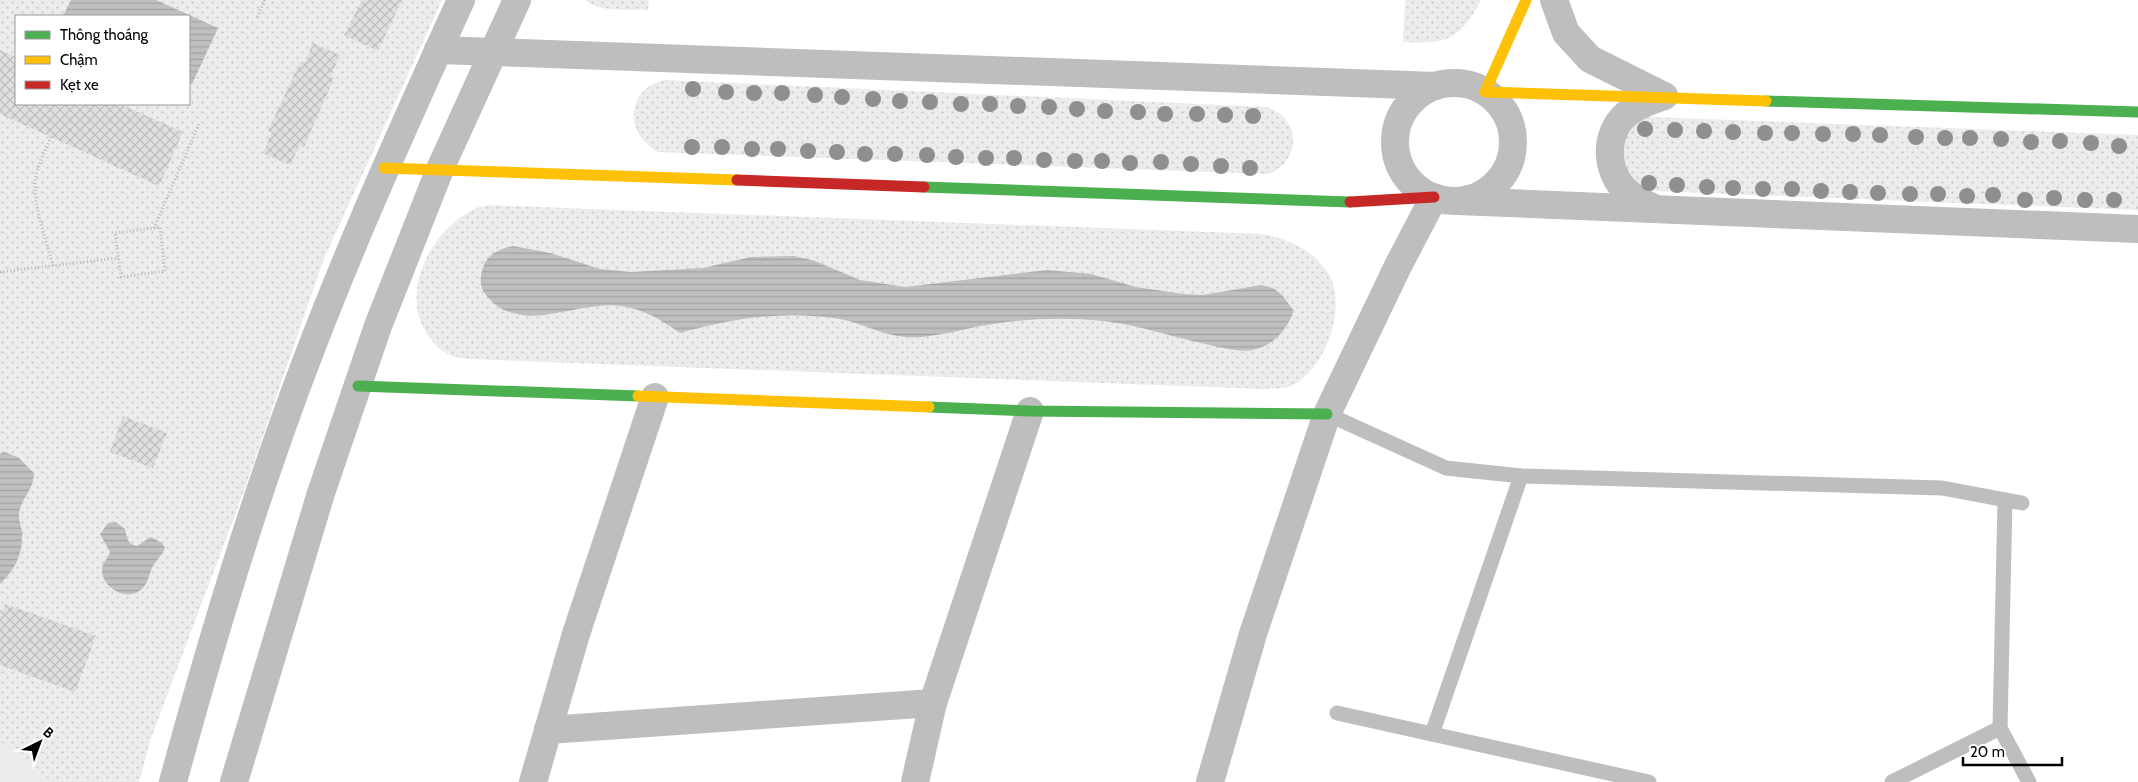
<svg xmlns="http://www.w3.org/2000/svg" width="2138" height="782" font-family="Cabin,sans-serif">
<defs>
<pattern id="green-dots" width="8" height="8" patternUnits="userSpaceOnUse" patternTransform="scale(1.25)"><rect width="8" height="8" fill="#ececec"/><path d="M2 2h.1M6 6h.1" fill="none" stroke="#c9c9c9" stroke-width="1.8" stroke-linecap="round"/></pattern>
<pattern id="water-rules" width="6" height="5" patternUnits="userSpaceOnUse" patternTransform="scale(1.25)"><rect width="6" height="5" fill="#bfbfbf"/><path d="M0 2.5h6" fill="none" stroke="#a2a2a2"/></pattern>
<pattern id="building-cross-hatch" width="8" height="8" patternUnits="userSpaceOnUse" patternTransform="scale(1.25)"><rect width="8" height="8" fill="#dfdfdf"/><path d="M0 0l8 8M0 8l8-8" fill="none" stroke="#bebebe"/></pattern>
</defs>
<rect width="100%" height="100%" fill="#fff"/>
<g fill="url(#green-dots)" fill-rule="evenodd">
<path d="M0 0H442L323 261 244 491 151 738 139 782H0ZM16 16H189V104H16Z"/>
<path d="M585 0H649L648 10C629 9 600 13 585 0Z"/>
<path d="M1405 0H1481C1460 40 1447 44 1403 42Z"/>
<path d="M665 80 1265 107C1301 116 1303 161 1268 174L658 152C624 134 625 89 665 80Z"/>
<path d="M1649 117 2138 135V210L1655 191 1640 187 1629 179 1620 144 1635 122Z"/>
<path d="M511 206 1262 234C1287 239 1310 248 1326 270 1350 303 1326 370 1291 386 1284 389 1272 388 1264 389L469 359C463 358 456 358 450 355 442 352 435 345 430 338 396 295 432 227 477 208 486 204 501 206 511 206Z"/>
</g>
<path fill="#ececec" d="M0 741 53 782H0Z"/>
<g fill="url(#water-rules)">
<path d="M71 0H156L218 28 192 84 189 83V16H63Z"/>
<path d="M513 246 550 253 600 269 631 272 703 268 751 257 794 256 815 261 860 280 905 287 1047 270 1091 274 1136 287 1183 294 1203 295 1261 285 1273 288 1282 295 1294 311C1286 330 1274 346 1252 350 1239 352 1223 348 1210 345 1175 338 1140 325 1104 321 1065 317 1026 318 987 325 961 329 932 339 905 337 882 335 862 323 840 319 785 310 733 318 680 333 661 320 644 309 621 306 578 299 520 338 486 295 478 286 480 273 485 263 491 252 501 249 513 246Z"/>
<path d="M5 452 19 458 34 473C33 492 22 496 19 513 18 519 21 526 22 532 23 554 15 569 0 584V454Z"/>
<path d="M116 522 125 529C127 538 127 544 137 546L151 537 162 543 165 548C162 556 155 561 152 568 148 577 148 585 139 591 125 601 102 587 102 570 102 563 108 558 110 552L100 534 108 523Z"/>
</g>
<g fill="url(#building-cross-hatch)">
<path d="M362 0H402L378 51 344 35Z"/>
<path d="M313 43 340 55 330 77 334 78 304 147 300 145 290 165 263 153 272 132 268 131 300 62 304 64Z"/>
<path d="M0 50 16 57V104H120L183 132 159 186 0 114Z"/>
<path d="M123 416 167 433 153 468 110 452Z"/>
<path d="M5 604 96 636 75 692 0 665V610L3 611Z"/>
</g>
<g fill="none" stroke-linecap="round" stroke-linejoin="round">
<g stroke="#b9b9b9" stroke-width="3" stroke-dasharray="1 2.5" stroke-linecap="butt">
<path d="M257 17 265 0"/>
<path d="M51 137C45 151 37 166 35 181 33 206 47 242 53 266"/>
<path d="M154 228 160 227 165 271 121 277 115 233 154 228 199 124"/>
<path d="M0 272 118 258"/>
</g>
<g stroke="#bebebe" stroke-width="15">
<path d="M1327 414 1446 468 1521 476 1942 488 2022 503"/>
<path d="M2005 500 2000 728 2029 782"/>
<path d="M1337 713 1649 782"/>
<path d="M1432 734 1521 476"/>
<path d="M1892 782 2000 728"/>
</g>
<g stroke="#bebebe" stroke-width="28">
<path d="M1554 0 1566 33 1590 59 1664 96"/>
<path d="M438 50 1436 86"/>
<circle cx="1454" cy="142" r="59"/>
<path d="M1458 201 2138 229"/>
<path d="M1656 209C1645 204 1634 199 1626 191 1603 168 1604 128 1632 110 1642 103 1653 100 1664 96"/>
<path d="M548 730 933 703"/>
<path d="M173 782C205 664 239 548 280 433 332 285 396 143 461 0"/>
<path d="M234 782 321 493 378 326 440 169 517 0"/>
<path d="M533 782 576 634 655 397"/>
<path d="M915 782 933 703 1030 411"/>
<path d="M1210 782 1253 634 1327 414 1398 266 1434 197"/>
</g>
<g stroke="#4caf50" stroke-width="11">
<path d="M1766 101 2138 112"/>
<path d="M924 187 1350 202"/>
<path d="M358 386 638 396"/>
<path d="M929 407 1030 411 1327 414"/>
</g>
<g stroke="#ffc107" stroke-width="11">
<path d="M1526 0 1485 92 1766 101"/>
<path d="M384 168 737 180"/>
<path d="M638 396 929 407"/>
</g>
<g stroke="#c62828" stroke-width="11">
<path d="M737 180 924 187"/>
<path d="M1350 202 1434 197"/>
</g>
</g>
<g fill="#8f8f8f">
<circle cx="693" cy="89" r="8"/>
<circle cx="726" cy="92" r="8"/>
<circle cx="754" cy="93" r="8"/>
<circle cx="782" cy="93" r="8"/>
<circle cx="815" cy="95" r="8"/>
<circle cx="842" cy="97" r="8"/>
<circle cx="873" cy="99" r="8"/>
<circle cx="900" cy="101" r="8"/>
<circle cx="930" cy="102" r="8"/>
<circle cx="961" cy="104" r="8"/>
<circle cx="990" cy="104" r="8"/>
<circle cx="1018" cy="106" r="8"/>
<circle cx="1049" cy="107" r="8"/>
<circle cx="1077" cy="109" r="8"/>
<circle cx="1105" cy="111" r="8"/>
<circle cx="1138" cy="112" r="8"/>
<circle cx="1165" cy="114" r="8"/>
<circle cx="1197" cy="114" r="8"/>
<circle cx="1225" cy="115" r="8"/>
<circle cx="1253" cy="116" r="8"/>
<circle cx="1645" cy="129" r="8"/>
<circle cx="1675" cy="130" r="8"/>
<circle cx="1704" cy="131" r="8"/>
<circle cx="1733" cy="132" r="8"/>
<circle cx="1765" cy="133" r="8"/>
<circle cx="1792" cy="133" r="8"/>
<circle cx="1823" cy="134" r="8"/>
<circle cx="1853" cy="134" r="8"/>
<circle cx="1880" cy="135" r="8"/>
<circle cx="1916" cy="137" r="8"/>
<circle cx="1945" cy="138" r="8"/>
<circle cx="1970" cy="138" r="8"/>
<circle cx="2001" cy="139" r="8"/>
<circle cx="2060" cy="141" r="8"/>
<circle cx="2031" cy="142" r="8"/>
<circle cx="2091" cy="143" r="8"/>
<circle cx="2119" cy="146" r="8"/>
<circle cx="692" cy="147" r="8"/>
<circle cx="722" cy="147" r="8"/>
<circle cx="752" cy="149" r="8"/>
<circle cx="778" cy="149" r="8"/>
<circle cx="808" cy="151" r="8"/>
<circle cx="837" cy="152" r="8"/>
<circle cx="865" cy="154" r="8"/>
<circle cx="895" cy="154" r="8"/>
<circle cx="927" cy="155" r="8"/>
<circle cx="956" cy="157" r="8"/>
<circle cx="986" cy="158" r="8"/>
<circle cx="1014" cy="158" r="8"/>
<circle cx="1044" cy="160" r="8"/>
<circle cx="1075" cy="161" r="8"/>
<circle cx="1102" cy="161" r="8"/>
<circle cx="1161" cy="162" r="8"/>
<circle cx="1130" cy="163" r="8"/>
<circle cx="1191" cy="164" r="8"/>
<circle cx="1221" cy="166" r="8"/>
<circle cx="1250" cy="168" r="8"/>
<circle cx="1649" cy="183" r="8"/>
<circle cx="1677" cy="185" r="8"/>
<circle cx="1707" cy="187" r="8"/>
<circle cx="1733" cy="188" r="8"/>
<circle cx="1763" cy="189" r="8"/>
<circle cx="1792" cy="189" r="8"/>
<circle cx="1821" cy="191" r="8"/>
<circle cx="1850" cy="192" r="8"/>
<circle cx="1878" cy="193" r="8"/>
<circle cx="1910" cy="194" r="8"/>
<circle cx="1938" cy="194" r="8"/>
<circle cx="1993" cy="195" r="8"/>
<circle cx="1967" cy="196" r="8"/>
<circle cx="2054" cy="198" r="8"/>
<circle cx="2025" cy="200" r="8"/>
<circle cx="2085" cy="200" r="8"/>
<circle cx="2114" cy="200" r="8"/>
</g>
<rect x="15" y="15" width="175" height="90" fill="#ffffff" stroke="#999999"/>
<rect x="25" y="31" width="25" height="8" fill="#4caf50" stroke="#999999"/>
<text x="60" y="40" font-size="15" fill="#000000">Thông thoáng</text>
<rect x="25" y="56" width="25" height="8" fill="#ffc107" stroke="#999999"/>
<text x="60" y="65" font-size="15" fill="#000000">Chậm</text>
<rect x="25" y="81" width="25" height="8" fill="#c62828" stroke="#999999"/>
<text x="60" y="90" font-size="15" fill="#000000">Kẹt xe</text>
<g transform="translate(40 742) rotate(42)" stroke="#ffffff" stroke-width="4" paint-order="stroke">
<path d="M0-4L9 19L0 12L-9 19Z" fill="#000000"/>
<text y="-8" font-size="14" font-weight="bold" text-anchor="middle" fill="#000000">B</text>
</g>
<path d="M1963 757v8h99v-8" fill="none" stroke="#000000" stroke-width="2.5"/>
<text x="1970" y="757" font-size="15" fill="#000000" stroke="#ffffff" stroke-width="4" paint-order="stroke">20 m</text>
</svg>
